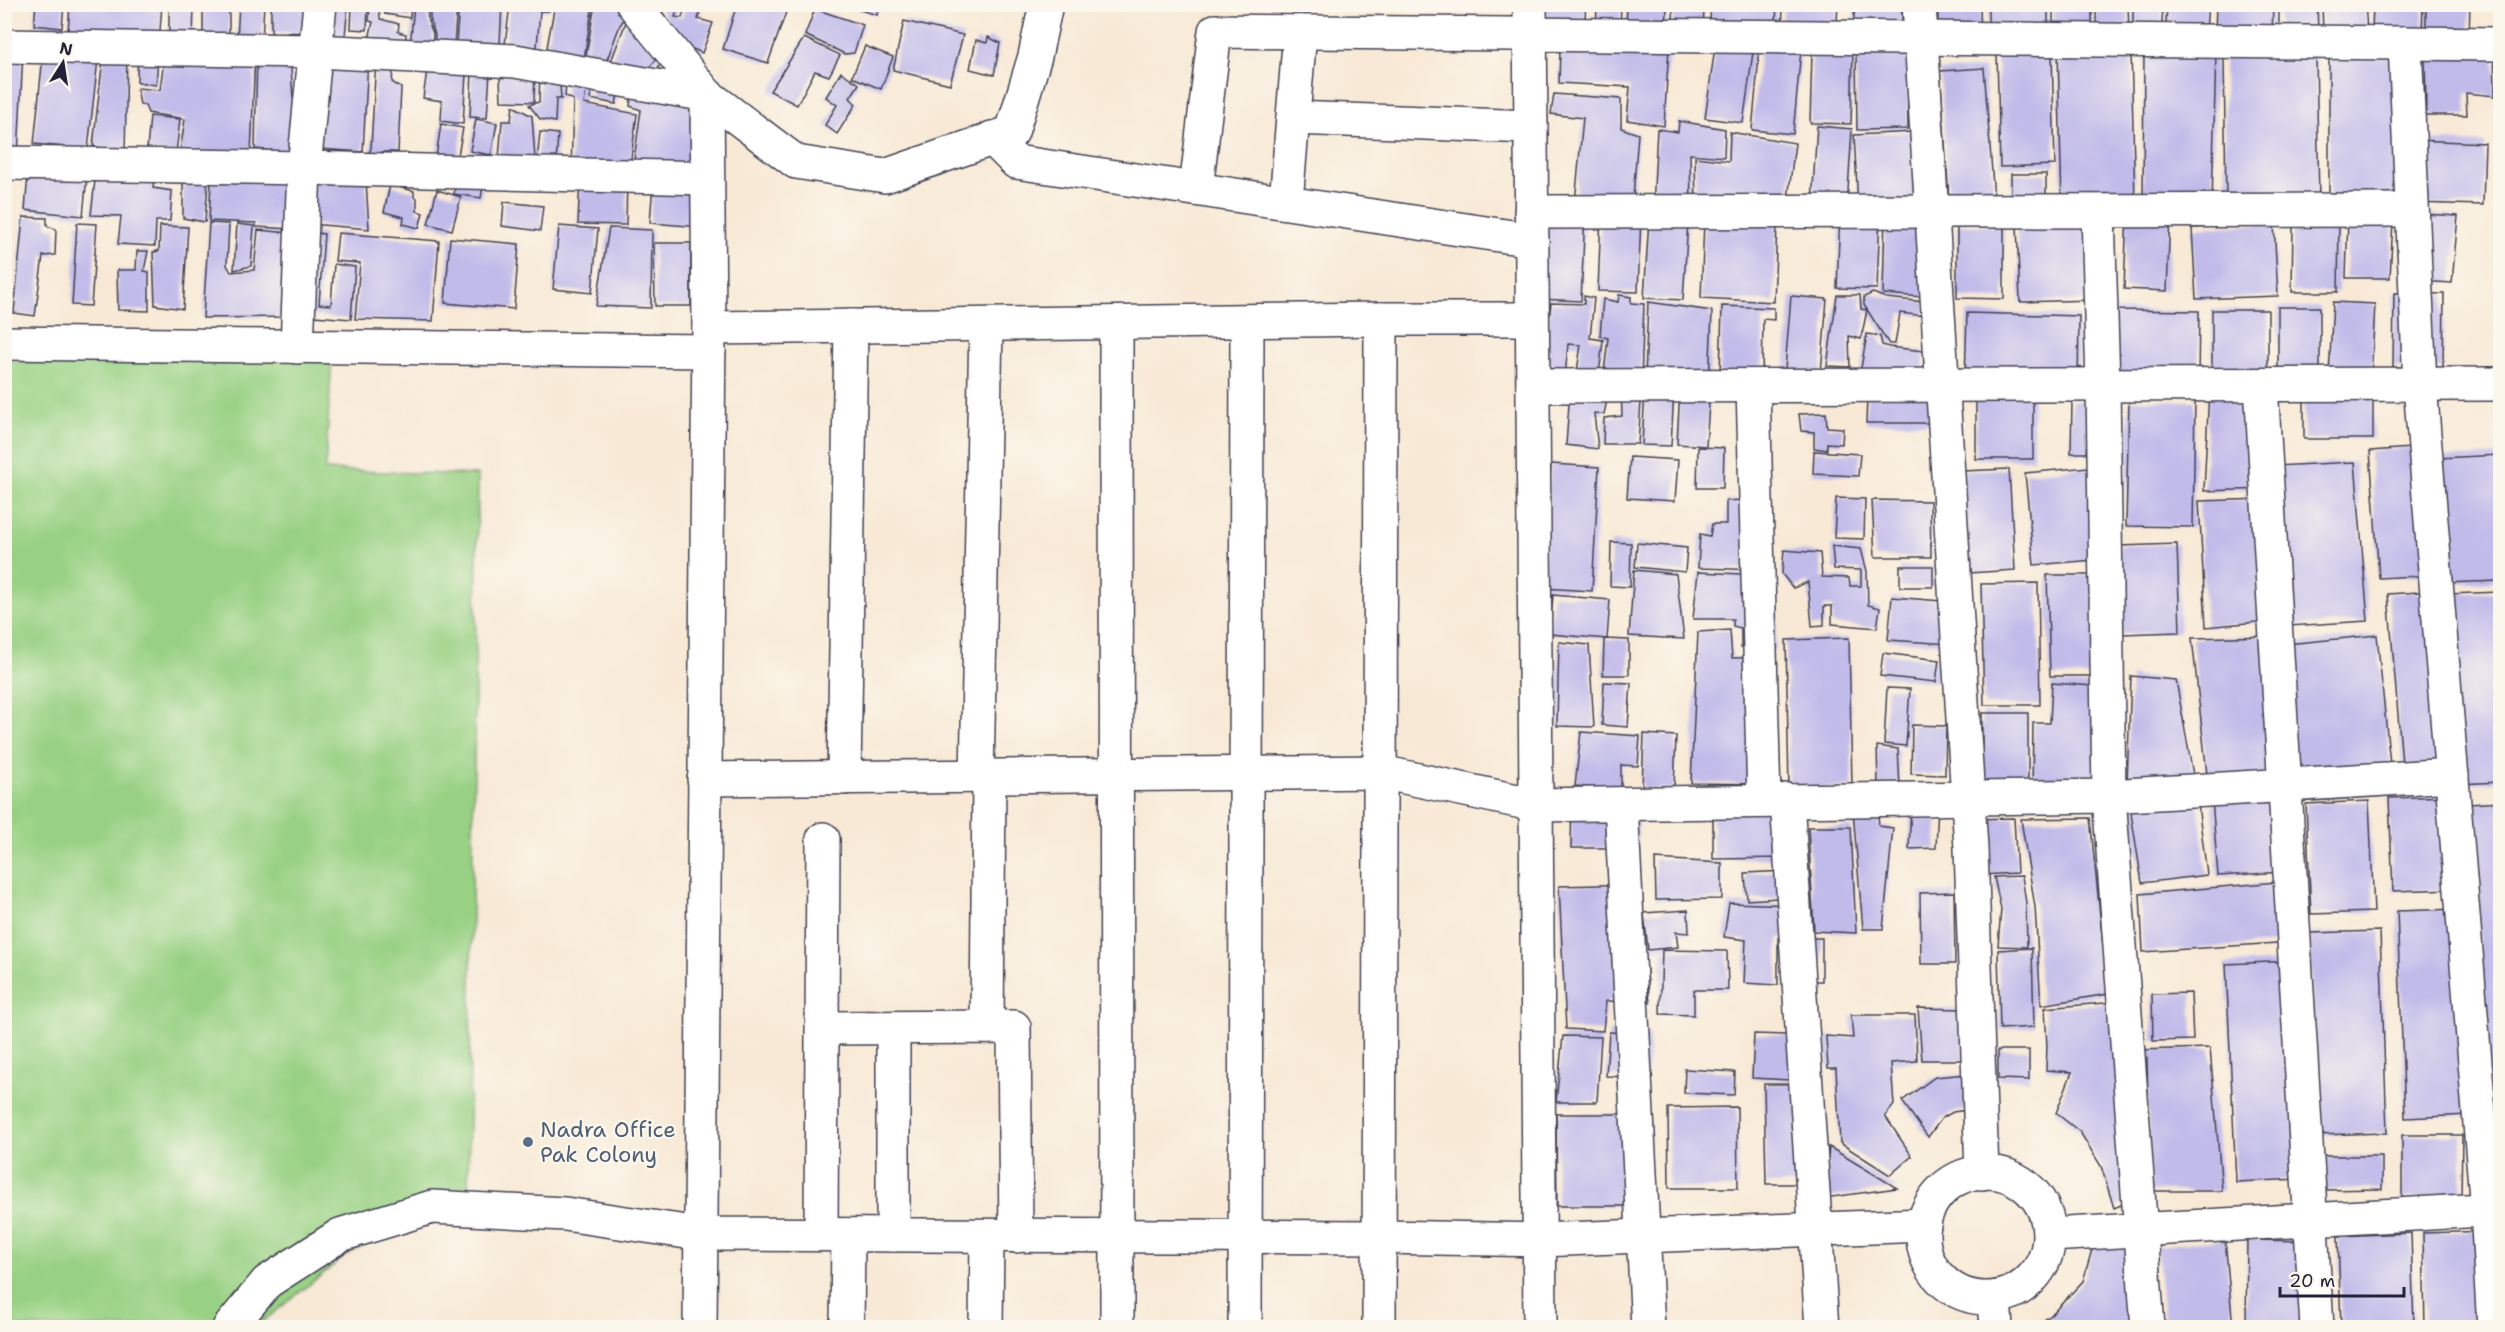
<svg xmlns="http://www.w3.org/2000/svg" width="2505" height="1332" font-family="'Shantell Sans',sans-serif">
<rect width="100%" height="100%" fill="#fbf7ec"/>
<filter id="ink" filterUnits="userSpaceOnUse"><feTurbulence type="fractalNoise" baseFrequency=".0167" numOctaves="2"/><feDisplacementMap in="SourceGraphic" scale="12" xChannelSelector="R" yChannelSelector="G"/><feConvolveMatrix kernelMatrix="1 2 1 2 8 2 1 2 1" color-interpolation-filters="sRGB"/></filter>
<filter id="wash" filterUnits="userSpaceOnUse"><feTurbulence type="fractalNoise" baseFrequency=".008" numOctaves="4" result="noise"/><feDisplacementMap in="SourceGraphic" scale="24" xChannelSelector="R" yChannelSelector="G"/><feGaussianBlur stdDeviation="1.35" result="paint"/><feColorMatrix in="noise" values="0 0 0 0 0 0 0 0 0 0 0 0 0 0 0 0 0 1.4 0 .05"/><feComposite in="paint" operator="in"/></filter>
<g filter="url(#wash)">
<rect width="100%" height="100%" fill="#f8e9d6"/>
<path fill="#98d183" stroke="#5d7a5f" stroke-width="1.5" d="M332 358 325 470 478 475 468 1193 349 1253 256 1327H5L4 361Z"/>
<g id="blocks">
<g fill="#c1bbea">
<path d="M36 4H64L62 28 34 25Z"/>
<path d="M70 4H162L156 85 137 82 138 38 68 32Z"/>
<path d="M169 4H194L193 40H169Z"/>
<rect x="203" y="4" width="26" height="34"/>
<path d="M239 4H264L262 41 237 40Z"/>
<path d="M271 4H318V33L271 32Z"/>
<path d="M325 4H348L344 47 321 44Z"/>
<path d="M352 4H368L367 30 351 29Z"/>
<path d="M370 4H379L380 19 399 24 398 32 406 34 405 42 367 47 373 22 369 21Z"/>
<path d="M385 4H411L410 18 385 14Z"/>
<path d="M414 4H427L428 21 433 33 432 53 410 48Z"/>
<path d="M430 4H457L453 59 434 54 435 35 430 18Z"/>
<path d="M459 4H502L499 62 455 58Z"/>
<path d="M510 4H551L549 11H540L536 58 504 53Z"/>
<path d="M555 4H593L583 64 545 58Z"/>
<path d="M595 4H631L632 7 620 25 602 73 584 67Z"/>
<path d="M657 4H679L675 17 682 18 686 4H702L698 19 713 23 702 53 684 45Z"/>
<path d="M737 4 753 8 754 4H789L768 63 723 49Z"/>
<path d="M840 4H879L877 15Z"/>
<path d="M1541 4H1586L1584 33 1540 35Z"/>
<path d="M1597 4H1621L1620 31H1596Z"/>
<path d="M1627 4H1667L1666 32 1626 30Z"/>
<path d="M1674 4H1704L1703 35 1672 34Z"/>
<path d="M1711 4H1777L1775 40 1709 36Z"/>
<path d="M1783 4H1838L1836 41 1782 39Z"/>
<path d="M1855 4H1902V30H1853Z"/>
<path d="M1938 4H1980L1981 48 1938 49Z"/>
<rect x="1988" y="4" width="60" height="39"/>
<rect x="2053" y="4" width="39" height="32"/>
<path d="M2096 4H2128L2129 35H2096Z"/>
<path d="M2133 4H2163L2161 41 2133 38Z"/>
<path d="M2216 4H2273L2272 37 2215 35Z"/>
<path d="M2279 4H2317L2318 32 2279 29Z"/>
<path d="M2322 4H2365L2367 29 2323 31Z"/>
<path d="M2373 4H2423L2422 33 2372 32Z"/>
<path d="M2426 4H2470L2469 35 2426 34Z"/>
<path d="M2167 5H2208L2205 42 2165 40Z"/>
<path d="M815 9 863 25 854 53 845 54 805 35Z"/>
<path d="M636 13 666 49 639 78 607 72 626 22Z"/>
<path d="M904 21 963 35 950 84 893 70Z"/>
<path d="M988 37 1000 43 994 75 970 69 976 40 987 43Z"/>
<path d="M804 38 840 55 829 76 815 71 797 105 770 91Z"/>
<path d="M1716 40 1754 45 1743 123 1705 118Z"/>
<path d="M44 45 99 50 88 149 34 144Z"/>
<path d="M865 46 893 57 881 89 852 77Z"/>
<path d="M1760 46 1801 50 1793 134 1752 130Z"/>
<path d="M1669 47 1664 126 1627 120 1630 87 1559 83 1560 50Z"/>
<path d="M4 48 23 50 18 158 4 154Z"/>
<path d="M2144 48 2216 50 2212 204 2143 202Z"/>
<path d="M104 49 127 52 125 154 93 146Z"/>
<path d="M2425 49 2494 50 2495 96 2466 93 2467 115H2426Z"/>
<path d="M1812 51 1853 52 1851 124 1810 123Z"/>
<path d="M2131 51 2135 202 2062 205 2058 52Z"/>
<path d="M165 52H255L251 154 180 153 185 119 148 113 145 105H140L137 88 160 90Z"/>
<path d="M257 52 290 54 293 98 301 99 296 153 255 149Z"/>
<path d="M1856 53H1907L1908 129 1857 130Z"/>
<path d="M2052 54 2055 165 2000 167 1997 55Z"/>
<path d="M324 55 368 58 363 152 319 149Z"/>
<path d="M670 56 703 97 702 169 632 174 641 110 630 106 632 92Z"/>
<path d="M2316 56 2319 200 2226 201 2224 58Z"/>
<path d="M2329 57H2406L2407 206 2329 207Z"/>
<path d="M376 58 394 60 392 82 401 88 398 152H382L376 166 365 164 371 148Z"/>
<path d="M428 64 466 73 463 124 441 121 442 101 423 98Z"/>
<path d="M1984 68 1995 211 1950 214 1940 71Z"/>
<path d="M535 70 534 102 501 101 500 76Z"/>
<path d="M472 71 490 72 487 118 470 117Z"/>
<path d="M540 71H559L561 99H556L555 122 540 119 529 105 539 102Z"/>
<path d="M841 72 859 84 850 98 856 104 837 134 825 125 837 105 826 97Z"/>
<path d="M596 73 621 78 616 104 590 99Z"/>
<path d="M567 74 588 77 584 104 637 114 629 173H571L573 100 565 96Z"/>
<path d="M1554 94 1621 99V128L1638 134 1632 210 1575 203 1583 118 1551 114Z"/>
<path d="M513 106 532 116 535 159 499 158 502 121H511Z"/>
<path d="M150 116 180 119 176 153 147 150Z"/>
<path d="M476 119 497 123 491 155 470 151Z"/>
<path d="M1679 121 1725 129 1724 157 1690 154 1691 208 1653 207 1657 129 1678 132Z"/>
<path d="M441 124 463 128 457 161 436 157Z"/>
<path d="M1817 126 1852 129 1847 206 1812 203Z"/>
<path d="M540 132 558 134 556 164 537 162Z"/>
<path d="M1730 132 1795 143 1786 215 1696 208 1695 157 1729 161Z"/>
<path d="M1914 132 1917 201 1858 204 1854 135Z"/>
<path d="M2416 140 2485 143 2483 205 2413 203Z"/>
<path d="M30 151 89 156 83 216 25 210Z"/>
<path d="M98 155 156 162 153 188 172 191 170 221H156L155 246 118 244 121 216 91 215Z"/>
<path d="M296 155 291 229 256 227V223L209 221 211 181Z"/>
<path d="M314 156 366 180 369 229 310 224Z"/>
<path d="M458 164 486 168 481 198 454 194Z"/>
<path d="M654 169 706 173 702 227 650 223Z"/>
<path d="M2011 174H2046V207L2011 208Z"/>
<path d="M580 175 627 177 626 225 578 224Z"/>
<path d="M208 181 205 222 183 218V183L163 182Z"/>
<path d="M390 185 414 191V197L417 198V211L423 213 419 228 403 224 404 217 384 212Z"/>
<path d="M437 190 461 197 452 230 428 224Z"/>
<path d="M504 202 543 206 540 231 502 226Z"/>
<path d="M1543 210 1585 213 1581 301 1539 299Z"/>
<path d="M1840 212 1880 214 1877 289 1837 288Z"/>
<path d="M2127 213 2170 215 2167 291 2124 289Z"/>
<path d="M2405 213 2458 216 2452 283 2404 280Z"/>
<path d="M1601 214 1641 215 1638 292 1598 291Z"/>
<path d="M1885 214 1921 218 1925 297 1883 294Z"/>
<path d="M23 217 47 218V226L56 229 55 255 43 256 35 316 14 313Z"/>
<path d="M2348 217 2393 220 2390 278H2346Z"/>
<path d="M1649 219 1688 221 1683 300 1644 298Z"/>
<path d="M2293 220H2339L2338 292H2292Z"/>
<path d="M1704 221 1777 225 1774 302 1701 298Z"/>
<path d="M2094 222 2097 300 2020 302 2017 225Z"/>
<path d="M77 223 97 224 91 306 72 305Z"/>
<path d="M209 223 229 224 227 265 231 272 254 270 258 230 290 233 285 317 203 318Z"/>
<path d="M237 224 254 226 251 266 234 270Z"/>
<path d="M2274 224 2278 296 2196 299 2192 228Z"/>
<path d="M1957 225 2004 226V299L1957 298Z"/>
<path d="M160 226 188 227 183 309 155 305 153 252 159 251Z"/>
<path d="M559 226 598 229 592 293 553 289Z"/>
<path d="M609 228 652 230 651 308 596 306Z"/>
<path d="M299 231 324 234 319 304 331 305 334 264 355 267 351 319 289 314Z"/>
<path d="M338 233 439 241 433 321 355 319 360 263 335 261Z"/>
<path d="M450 238 519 244 514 309 445 303Z"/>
<path d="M654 243H691V306H655Z"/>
<path d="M137 251H148L144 271 149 272V311L118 310 117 270H136Z"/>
<path d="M1873 293 1886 298 1925 302 1924 316 1900 313 1895 344H1889L1864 305V297Z"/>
<path d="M2394 293 2444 294 2443 368 2393 367Z"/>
<path d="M1619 295 1631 297V303L1644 304 1641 380 1604 373 1608 338 1600 336 1603 299 1618 302Z"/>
<path d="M1837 295H1860L1861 309 1867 310 1861 339 1849 336 1850 367 1827 366Z"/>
<path d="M1584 296 1594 298 1590 338 1603 340 1599 375 1577 371 1581 345 1568 344 1565 377 1543 374 1551 303 1584 304Z"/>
<path d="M1791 296 1827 299 1821 373 1785 369Z"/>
<path d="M1648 302 1712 311 1709 384 1645 378Z"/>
<path d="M2333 302 2375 304 2371 378 2329 375Z"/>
<path d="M1722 306 1774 308V320L1763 319 1762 383 1720 374Z"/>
<path d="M2278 307H2320V380L2278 379Z"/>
<path d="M2110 310 2199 311 2198 382 2110 381Z"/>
<rect x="2212" y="310" width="56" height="64"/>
<path d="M1967 313 2079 316 2078 384 1965 381Z"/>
<path d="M1867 334 1880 336 1882 345 1889 347 1924 351 1923 384 1859 379Z"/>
<path d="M1621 387 1642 388 1638 444H1603L1604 418 1622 416Z"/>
<path d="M1680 388 1710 390 1706 446 1677 444Z"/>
<rect x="2304" y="388" width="69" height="51"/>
<path d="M1645 389 1674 390 1671 446 1642 445Z"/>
<path d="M2209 390 2276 391 2267 489 2204 491Z"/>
<path d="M1570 391H1609L1604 414 1594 413 1598 449 1566 445Z"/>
<rect x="1976" y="391" width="57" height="68"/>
<path d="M1867 396H1932L1931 423H1866Z"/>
<path d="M2129 400 2195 401 2193 527 2126 526Z"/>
<path d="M2072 401H2101V453H2071Z"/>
<path d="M1826 413 1827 427 1843 428 1842 444 1827 443V450L1814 448V432L1801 431 1799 414Z"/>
<path d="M1698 447 1724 448 1723 488H1697Z"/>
<path d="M2425 447 2434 575 2379 578 2370 451Z"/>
<path d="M1814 451 1860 454 1858 476 1813 474Z"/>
<path d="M2500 455V581L2443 583 2438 458Z"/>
<path d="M1630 457 1678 460 1675 501 1627 498Z"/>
<path d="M2355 462 2368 621 2289 626 2275 466Z"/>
<path d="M1551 464 1599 467 1592 591 1543 588Z"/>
<path d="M2099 466 2107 559 2034 565 2025 473Z"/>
<path d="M2009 469 2015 570 1969 573 1962 471Z"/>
<path d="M1836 498 1865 499 1864 539 1834 538Z"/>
<path d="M1758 499 1766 570 1698 568 1700 534 1710 536 1712 524H1726V501Z"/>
<path d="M2265 499 2277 620 2206 627 2199 501Z"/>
<path d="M1872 500 1930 501 1931 557H1875Z"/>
<path d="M1611 542 1631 543 1630 587 1610 586Z"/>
<path d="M1637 543 1687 548 1685 572 1635 567Z"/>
<path d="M2177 544 2180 632 2122 634 2119 546Z"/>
<path d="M1832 546 1861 549 1867 571 1868 605 1880 608 1877 628 1832 624V606H1824V625L1812 626 1808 582 1793 588 1782 574 1784 550 1820 553 1822 577 1849 578 1850 586H1861V570L1834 569Z"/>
<rect x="1900" y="566" width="33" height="21"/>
<path d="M1634 570 1676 574 1684 639 1629 636Z"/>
<path d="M1698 572 1762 575 1766 621 1777 622 1775 650 1741 647V628L1733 626V619H1693Z"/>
<path d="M2047 575H2102L2101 676H2050Z"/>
<path d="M2038 583 2040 705H1984L1981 584Z"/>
<path d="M2435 591 2446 775H2403L2388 594Z"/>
<path d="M2500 592V782L2458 784 2448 594Z"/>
<path d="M1553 595 1610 600 1607 639 1550 634Z"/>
<path d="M1892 597 1954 602 1951 644 1888 640Z"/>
<path d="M1730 630 1732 658 1771 657 1765 784 1691 783 1698 632Z"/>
<path d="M2377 635 2391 774 2297 782 2287 644Z"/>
<path d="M2272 636 2276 779 2208 784 2192 638Z"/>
<path d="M1849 638 1852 787 1789 789 1786 640Z"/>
<path d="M1604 639 1629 640V675H1603Z"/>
<path d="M1559 642 1589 645 1594 727 1557 726Z"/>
<path d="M1883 653 1939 660 1936 682 1880 676Z"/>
<path d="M2131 676 2176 680 2194 780 2127 783Z"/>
<path d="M1604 682 1631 683 1628 727 1602 725Z"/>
<path d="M2052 683 2093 686 2104 793 2032 792 2033 723H2050Z"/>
<path d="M1887 688 1910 689 1906 746 1884 744Z"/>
<rect x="1982" y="713" width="46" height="73"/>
<path d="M1912 725 1946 726 1945 775 1911 774Z"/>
<path d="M1581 732 1640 736 1638 766 1621 765V790L1575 786Z"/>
<path d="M1644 734 1676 736 1674 789 1642 788Z"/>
<path d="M1877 746 1898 749 1900 787 1878 785Z"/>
<path d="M1572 793 1638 794 1637 848H1571Z"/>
<path d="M2277 795 2283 872 2218 876 2212 799Z"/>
<path d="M2452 796 2457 889 2393 891 2389 798Z"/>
<path d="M2197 797 2207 875 2142 883 2129 800Z"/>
<path d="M2369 801 2374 912 2311 914 2306 804Z"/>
<path d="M2500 802V1118H2492L2470 804Z"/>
<path d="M1911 805H1938L1936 848 1909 849Z"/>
<path d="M1794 807 1795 858 1713 859V808Z"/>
<path d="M1853 811 1878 815 1879 826 1893 828 1883 929H1863Z"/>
<path d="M2014 818 2017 873 1980 875 1977 819Z"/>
<path d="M2090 818 2108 994 2041 1005 2035 907 2021 819Z"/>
<path d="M1808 827H1851L1856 933 1814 931Z"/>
<path d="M1655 859 1722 863V899L1656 900Z"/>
<path d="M1808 870 1809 896 1747 900 1745 873Z"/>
<path d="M2022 876 2026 903 2027 947 1998 946 2001 909 1994 877Z"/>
<path d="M2289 881 2292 942 2143 952 2140 894Z"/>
<path d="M1638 884 1650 1003 1606 1001 1603 1031 1566 1029 1559 886Z"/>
<path d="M1954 892 1955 964H1921L1920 893Z"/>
<path d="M1729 903 1795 905 1792 938H1778V985L1744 983 1746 940 1724 937Z"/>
<path d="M2461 909 2469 1115 2405 1118 2397 911Z"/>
<path d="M1688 910 1689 933 1676 932 1678 947 1648 950 1644 913Z"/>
<path d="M2380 931 2387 1133 2316 1135 2310 933Z"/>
<path d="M1792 938H1822V981H1793Z"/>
<path d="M2032 948 2034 1027 2000 1029 1998 950Z"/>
<path d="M1662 950 1727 951 1728 990H1694V1015L1660 1014Z"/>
<path d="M2292 961 2301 1179 2236 1182 2226 964Z"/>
<path d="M2191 993 2193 1040 2153 1041 2152 994Z"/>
<path d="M2128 1001 2143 1196 2114 1208 2101 1166 2080 1132 2056 1113 2072 1072 2046 1070 2047 1047 2045 1008Z"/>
<path d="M1918 1008 1963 1009V1060H1922Z"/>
<path d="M1851 1015H1915L1917 1061 1891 1063 1894 1105 1885 1116 1912 1156 1890 1175 1840 1143 1836 1068H1828L1826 1036 1853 1038Z"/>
<path d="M1609 1032 1650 1034 1647 1078 1606 1076Z"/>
<path d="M1754 1034 1813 1036 1811 1081 1752 1078Z"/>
<path d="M1563 1036 1601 1037 1597 1102H1556Z"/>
<path d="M2210 1048 2222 1191H2150L2147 1058H2139L2138 1050Z"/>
<path d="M1998 1050H2029V1080L1998 1079Z"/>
<path d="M1685 1069 1735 1072 1734 1095 1684 1093Z"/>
<path d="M1967 1074V1110L1953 1112 1942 1118 1928 1137 1902 1101 1935 1077Z"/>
<path d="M1764 1084H1809L1800 1184H1766Z"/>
<path d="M1737 1107 1738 1188H1669L1668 1108Z"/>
<path d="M1556 1114H1630V1206H1557Z"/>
<path d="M2402 1135H2462L2461 1199 2402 1198Z"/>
<path d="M1829 1147 1897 1188 1825 1198Z"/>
<path d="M2323 1156H2382V1189L2324 1190Z"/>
<path d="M2490 1231 2491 1328H2425L2423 1233Z"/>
<path d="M2411 1233 2414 1328H2341L2338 1236Z"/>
<path d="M2225 1239 2233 1328H2165L2157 1246Z"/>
<path d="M2247 1240 2317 1241 2315 1328H2246Z"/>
<path d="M2093 1246 2131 1247 2140 1328H2033L2051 1315 2083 1281Z"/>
</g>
</g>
</g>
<g filter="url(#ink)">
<use href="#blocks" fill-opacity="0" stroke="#424052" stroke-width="1.5"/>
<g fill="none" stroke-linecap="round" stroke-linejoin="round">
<defs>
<g id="minor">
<path d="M633 4 707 95 709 328 700 1328"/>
<path d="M1530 4 1540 1328"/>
<path d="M1919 4 1971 848 1982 1173"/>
<path d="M2405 43 2420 385 2487 1210 2494 1328"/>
<path d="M4 46 315 51 515 61 707 95 796 162 885 176 1012 132 1035 56 1046 4"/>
<path d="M1293 118 1531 127"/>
<path d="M992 138 1016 162 1532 240"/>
<path d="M4 163 304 168 707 178"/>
<path d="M1196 189 1215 31 2500 44"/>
<path d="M1286 202 1300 32"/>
<path d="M1531 212 2412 210"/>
<path d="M2098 212 2103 385 2109 796 2148 1328"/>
<path d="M1116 323 1117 1328"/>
<path d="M709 328 1381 319H1532"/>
<path d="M4 343 709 351"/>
<path d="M297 347 304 168 320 4"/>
<path d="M2261 385 2317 1328"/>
<path d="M1533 386 2500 384"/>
<path d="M1753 386 1764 801"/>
<path d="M977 777 986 325"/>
<path d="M844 778 851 326"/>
<path d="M704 779 1381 772 1536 805 2109 796 2452 775"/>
<path d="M1787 800 1822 1328"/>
<path d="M1621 804 1648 1328"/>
<path d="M987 1027 989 777"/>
<path d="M823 1028 1014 1027 1016 1236"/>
<path d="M893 1028V1235"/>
<circle cx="1986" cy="1235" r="63"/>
<path d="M821 1234 823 839"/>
<path d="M2050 1235 2500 1209"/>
<path d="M1994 1298 1996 1328"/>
<path d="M229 1328 267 1282 340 1235 432 1207 565 1214 700 1234 1380 1237 1540 1240 1924 1225"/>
<path d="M847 1328 848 1235"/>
<path d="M986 1328 987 1236"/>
<path d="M1245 1328 1247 322"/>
<path d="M1379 1328 1381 319"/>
</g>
</defs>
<use href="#minor" stroke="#424052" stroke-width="36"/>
<use href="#minor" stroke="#fff" stroke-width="33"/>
</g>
</g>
<circle fill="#5c6f8a" stroke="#fbf7ec" stroke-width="2" cx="528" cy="1142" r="6"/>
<g text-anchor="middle" stroke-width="4.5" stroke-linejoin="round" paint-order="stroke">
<g font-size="22" fill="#4e5e75" stroke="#fbf7ec" text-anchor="start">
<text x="540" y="1137">Nadra Office<tspan x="540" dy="25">Pak Colony</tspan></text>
</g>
</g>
<rect width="2505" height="1332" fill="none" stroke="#fbf7ec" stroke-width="24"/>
<g transform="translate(63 63) rotate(12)" stroke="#fbf7ec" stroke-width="4.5" paint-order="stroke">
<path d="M0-4.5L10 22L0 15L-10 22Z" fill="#22223b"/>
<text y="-9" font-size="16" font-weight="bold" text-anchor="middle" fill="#22223b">N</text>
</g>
<path d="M2280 1287v9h124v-9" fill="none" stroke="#22223b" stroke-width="3"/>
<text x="2289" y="1287" font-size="18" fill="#22223b" stroke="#fbf7ec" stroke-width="4.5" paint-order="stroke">20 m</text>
</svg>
